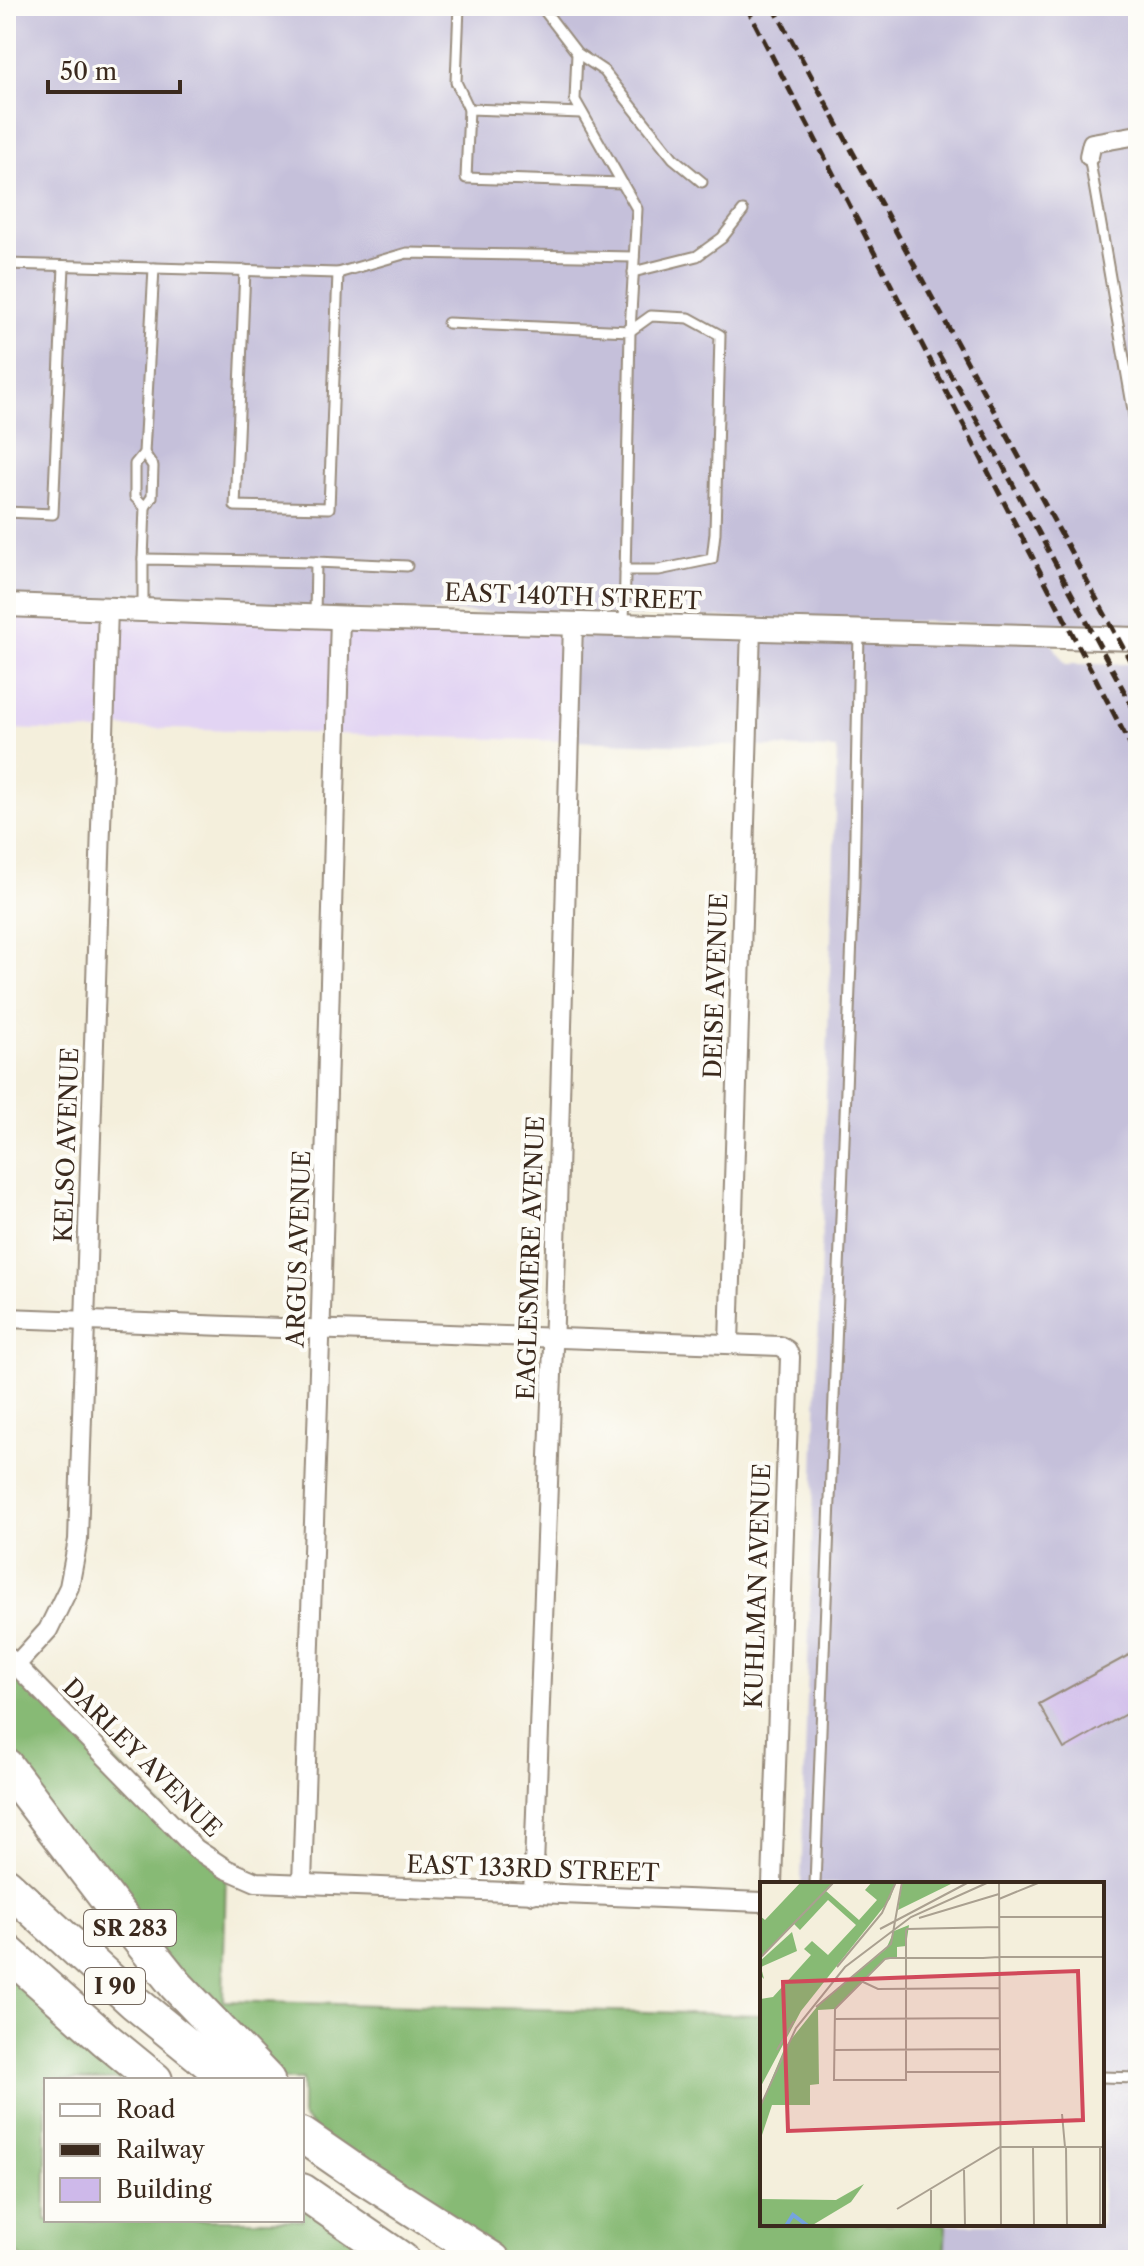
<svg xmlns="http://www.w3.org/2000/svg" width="1144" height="2266" font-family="'Libre Caslon Text',serif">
<rect width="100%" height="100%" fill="#fdfcf7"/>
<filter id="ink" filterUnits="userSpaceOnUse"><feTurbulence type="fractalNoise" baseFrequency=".0125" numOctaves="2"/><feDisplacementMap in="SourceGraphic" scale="16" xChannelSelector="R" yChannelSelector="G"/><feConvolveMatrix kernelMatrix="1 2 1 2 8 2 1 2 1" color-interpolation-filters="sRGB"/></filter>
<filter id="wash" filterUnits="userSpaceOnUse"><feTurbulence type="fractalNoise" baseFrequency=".006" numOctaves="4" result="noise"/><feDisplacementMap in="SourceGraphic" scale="32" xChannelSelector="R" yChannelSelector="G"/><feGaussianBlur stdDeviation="1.8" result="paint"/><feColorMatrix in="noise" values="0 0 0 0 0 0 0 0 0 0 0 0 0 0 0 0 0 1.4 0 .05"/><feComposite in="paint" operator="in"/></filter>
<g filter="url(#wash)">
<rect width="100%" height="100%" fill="#f4efdc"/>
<path fill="#e2d4f3" d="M6 605 573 623 569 741 104 727V732L6 729Z"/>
<g fill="#c5c0da">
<path d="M6 6H1138V626L6 603Z"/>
<path d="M573 623 1048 637 1065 664H1138V2260H944L946 2224H1102V1884H801L837 749 569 741Z"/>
</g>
<g fill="#87ba74" stroke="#617249" stroke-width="2">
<path d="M6 1655 226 1869 223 2001 762 2015V2224H946L944 2260H493L357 2173 302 2116V2080H267L6 1766Z"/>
<path d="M6 1951 155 2080H46V2220H302V2191L402 2260H23L6 2243Z"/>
</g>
<g id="blocks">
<path fill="#ceb9ea" d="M1138 1650V1707L1064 1749 1039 1704Z"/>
</g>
</g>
<g filter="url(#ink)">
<use href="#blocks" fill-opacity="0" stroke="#988c7d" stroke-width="2"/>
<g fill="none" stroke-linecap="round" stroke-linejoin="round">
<defs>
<g id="service">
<path d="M459 6 456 82 469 109"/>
<path d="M541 6 577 53 575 100 637 209 630 331"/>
<path d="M577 53 604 71 673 158 702 182"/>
<path d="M582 113 469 109 466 178 622 183"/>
<path d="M1089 156 1138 439"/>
<path d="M6 264 338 273 407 253 634 257"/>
<path d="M245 270 235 506 329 508 338 273"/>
<path d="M633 272 697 256 722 238 743 211"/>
<path d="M448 323 630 331 624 625"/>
<path d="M144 453 154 268"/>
<path d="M144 453 153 466 152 497 145 507 135 497V464Z"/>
<path d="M6 512 53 514 64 266"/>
<path d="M143 559 145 507"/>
<path d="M316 562 407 566"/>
<path d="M625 570H659L712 559 715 533 720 335 689 318 651 316 630 331"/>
<path d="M143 609V559L316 562 315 616"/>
<path d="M815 1884 854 885 859 632"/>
<path d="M1102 2077 1138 2078"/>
</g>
<g id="minor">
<path d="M1089 156 1092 143 1138 135"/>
<path d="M6 1318 780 1346 787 1350 790 1357 772 1884"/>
<path d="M729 1344 751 628"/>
<path d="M6 1655 196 1849 226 1869 256 1882 762 1902"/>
<path d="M16 1665 48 1630 69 1587 78 1540 108 609"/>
<path d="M302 1883 321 1311 340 617"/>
<path d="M533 1894 554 1319 573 623"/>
</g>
<path id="tertiary" d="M6 605 357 618 1138 639"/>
<g id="motorway">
<path d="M6 1766 114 1908 176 1985 267 2080"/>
<path d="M6 1885 134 2002 230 2080"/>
<path d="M6 1951 105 2039 155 2080"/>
<path d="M302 2135 357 2173 493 2260"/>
<path d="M302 2191 402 2260"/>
</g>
</defs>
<use href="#service" stroke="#988c7d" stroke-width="13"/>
<use href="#minor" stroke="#988c7d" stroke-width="22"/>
<use href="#tertiary" stroke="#988c7d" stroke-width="26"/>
<use href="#motorway" stroke="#988c7d" stroke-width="38"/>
<use href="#service" stroke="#fff" stroke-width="9"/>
<use href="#minor" stroke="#fff" stroke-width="18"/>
<use href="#tertiary" stroke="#fff" stroke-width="22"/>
<use href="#motorway" stroke="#fff" stroke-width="34"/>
<g stroke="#3b2a1e" stroke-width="5" stroke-dasharray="12 6" stroke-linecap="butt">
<path d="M746 6 1138 760"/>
<path d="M773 6 1138 675"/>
<path d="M938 353 996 453 1138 717"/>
</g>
</g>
</g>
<g text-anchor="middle" stroke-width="8" stroke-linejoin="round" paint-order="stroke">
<g fill="#fdfcf7" stroke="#75695f" stroke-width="2">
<rect x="84" y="1910" width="92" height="36" rx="6"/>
<rect x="85" y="1968" width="60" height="36" rx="6"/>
</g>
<g font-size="22" font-weight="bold" fill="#3b2a1e">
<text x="130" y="1936">SR 283</text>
<text x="115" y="1994">I 90</text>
</g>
<g font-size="24" fill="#3b2a1e" stroke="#fdfcf7">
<text transform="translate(573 597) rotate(2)" y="8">EAST 140TH STREET</text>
<text transform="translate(716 986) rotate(-88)" y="8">DEISE AVENUE</text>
<text transform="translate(67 1145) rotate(-88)" y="8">KELSO AVENUE</text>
<text transform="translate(299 1249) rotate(-88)" y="8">ARGUS AVENUE</text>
<text transform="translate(531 1258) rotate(-88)" y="8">EAGLESMERE AVENUE</text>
<text transform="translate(758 1586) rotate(-88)" y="8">KUHLMAN AVENUE</text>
<text transform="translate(142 1758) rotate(45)" y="8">DARLEY AVENUE</text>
<text transform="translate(533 1869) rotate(2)" y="8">EAST 133RD STREET</text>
</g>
</g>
<g transform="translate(760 1882)">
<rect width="344" height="344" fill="#f4efdc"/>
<path d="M41 0H74L66 9 99 38 117 18 105 8 112 0H136L130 17 41 129 0 206V117L13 115 51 73 44 67 52 59 68 73 96 43 68 18 40 48 34 42 0 76V34L5 38ZM142 0H195L138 28ZM149 43 146 64 137 65V76L125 77 75 127 58 128 59 202 50 203V223H12L0 259V225L25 165 60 121 126 67 134 49ZM32 50 37 69 1 85 4 97 0 93V79ZM104 302 91 320 51 344H0V317L76 318Z" fill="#87ba74"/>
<path fill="none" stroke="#75a4de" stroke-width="4" d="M26 344 33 333 48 344"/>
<path fill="none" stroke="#aaa090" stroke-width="2" d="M239 0 241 344M277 1H344M239 17 278 1M239 35H344M159 36 239 12M239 45 147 47 146 49V198H74L75 127 125 77 130 76H223L239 75H344M120 47 209 0M0 76 74 0M77 85 122 31 136 0M101 99 118 107 239 106M56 125 131 62 142 0M74 137 239 136M17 168 34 139M74 168 239 167M146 190H239M0 225 36 146 85 85 151 35 229 0M302 232 305 265M273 265 274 344M306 265 307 344M340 265V344M204 288 205 344M171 308V344M137 327 240 265H344"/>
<path fill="#d1495b" fill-opacity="0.15" stroke="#d1495b" stroke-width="4" d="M318 89 323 238 28 249 23 100Z"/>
<rect width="344" height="344" fill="none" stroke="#3b2a1e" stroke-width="4"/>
</g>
<rect width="1144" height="2266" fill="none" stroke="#fdfcf7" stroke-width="32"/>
<rect x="44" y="2078" width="260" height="144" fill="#fdfcf7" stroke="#afa8a0" stroke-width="2"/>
<rect x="60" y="2104" width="40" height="12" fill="#ffffff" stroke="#afa8a0" stroke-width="2"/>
<text x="116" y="2118" font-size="24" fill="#3b2a1e">Road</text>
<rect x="60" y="2144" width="40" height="12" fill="#3b2a1e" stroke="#afa8a0" stroke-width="2"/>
<text x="116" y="2158" font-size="24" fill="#3b2a1e">Railway</text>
<rect x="60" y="2178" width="40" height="24" fill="#ceb9ea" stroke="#afa8a0" stroke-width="2"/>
<text x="116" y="2198" font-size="24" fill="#3b2a1e">Building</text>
<path d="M48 80v12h132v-12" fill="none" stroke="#3b2a1e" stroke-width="4"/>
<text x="60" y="80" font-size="24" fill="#3b2a1e" stroke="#fdfcf7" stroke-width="6" paint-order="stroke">50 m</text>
</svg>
